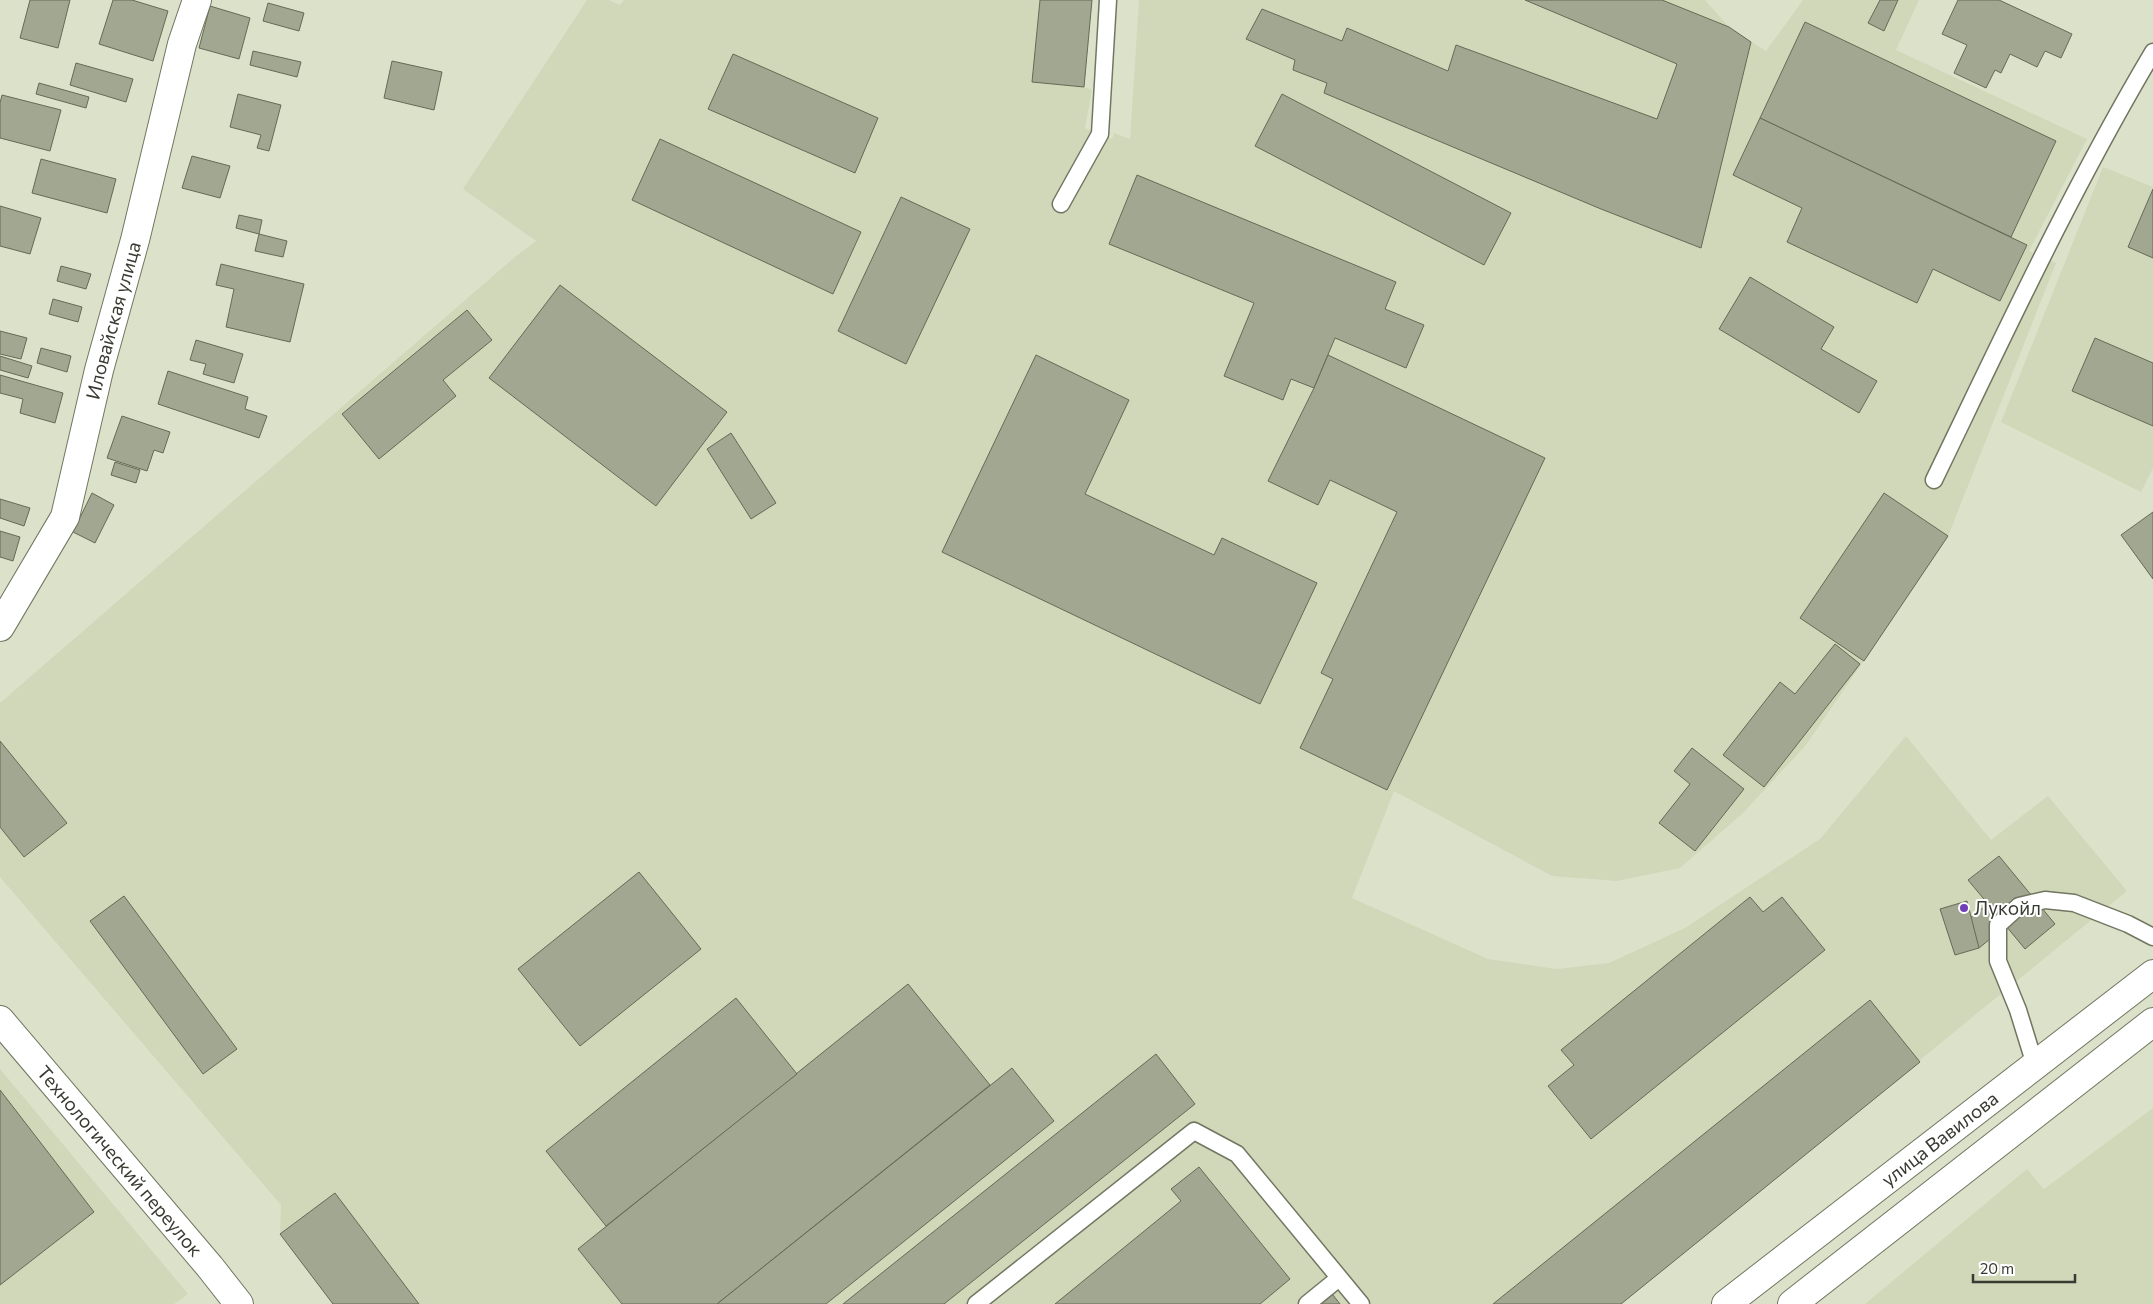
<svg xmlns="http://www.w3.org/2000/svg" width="2153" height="1304" font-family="Commissioner,sans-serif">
<rect width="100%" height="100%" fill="#dce2ca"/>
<g fill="#d0d8b9">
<path d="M587 0H609L620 5 624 0H1092L1084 87 1092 90 1085 128 1112 139 1114 133 1130 139 1139 0H1705L1729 27 1766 51 1803 0H1919L1896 50 2087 139 2029 251 2056 263 1947 539 1806 745 1742 814 1680 868 1617 881 1552 876 1394 791 1352 898 1488 959 1557 969 1609 963 1685 928 1820 839 1906 736 1991 840 2048 796 2127 891 1621 1304H333L280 1234 281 1205 0 877V703L516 256 536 241 463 189Z"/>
<path d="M2103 167 2153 187V468L2141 492 2001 422Z"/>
<path d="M0 1069 188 1294 174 1304H0Z"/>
<path d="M2153 1108V1304H1865L2027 1169 2044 1189Z"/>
</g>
<g fill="#a1a790" stroke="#656a54">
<path d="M30 0H70L58 48 20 38Z"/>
<path d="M113 0H132L168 11 153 61 99 44Z"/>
<path d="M1040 0H1092L1084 87 1032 82Z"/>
<path d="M1525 0H1662L1729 27 1751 42 1701 248 1601 209 1324 93 1327 83 1293 70 1295 60 1246 39 1262 9 1342 41 1347 28 1448 71 1456 45 1657 119 1677 64Z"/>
<path d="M1880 0H1898L1884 31 1868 23Z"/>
<path d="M1958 0H1999L2072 34 2061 58 2045 51 2037 67 2010 54 2001 73 1995 70 1986 88 1954 73 1967 45 1942 34Z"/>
<path d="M268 3 304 13 299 31 263 21Z"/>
<path d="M210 6 250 18 239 59 199 48Z"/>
<path d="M1805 22 2056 141 2011 237 1760 118Z"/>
<path d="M253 51 301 62 297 77 250 65Z"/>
<path d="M733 54 878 118 855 173 708 109Z"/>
<path d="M392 61 442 72 434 110 384 98Z"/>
<path d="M76 63 133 79 126 102 70 85Z"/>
<path d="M39 83 89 97 86 108 36 94Z"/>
<path d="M238 94 281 105 269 151 257 148 261 135 230 127Z"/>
<path d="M1282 94 1511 213 1484 265 1255 146Z"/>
<path d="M2 95 61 110 50 151 0 138V103Z"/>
<path d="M1760 118 2027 245 2000 301 1933 269 1917 303 1787 242 1802 208 1733 175Z"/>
<path d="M660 139 861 232 833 294 632 200Z"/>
<path d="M192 156 230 166 220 198 182 188Z"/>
<path d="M41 159 116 179 107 213 32 193Z"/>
<path d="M1137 175 1396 282 1385 309 1424 325 1406 368 1335 338 1314 388 1291 379 1283 400 1224 376 1254 303 1109 244Z"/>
<path d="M2153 189V258L2128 247Z"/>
<path d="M901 197 970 229 906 364 838 331Z"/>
<path d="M0 206 41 218 30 254 0 246Z"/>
<path d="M239 215 262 220 259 234 236 228Z"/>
<path d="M259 234 287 241 283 257 255 251Z"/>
<path d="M221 264 304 284 290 342 226 327 234 289 216 285Z"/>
<path d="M61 266 91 274 86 289 57 281Z"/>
<path d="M1750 277 1834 327 1821 349 1877 381 1859 413 1719 329Z"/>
<path d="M560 285 727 412 656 506 489 378Z"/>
<path d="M53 299 82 307 78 322 49 314Z"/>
<path d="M467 310 492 340 443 380 456 396 379 459 342 414Z"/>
<path d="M0 331 27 338 21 359 0 354Z"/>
<path d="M2095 338 2153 363V426L2072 391Z"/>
<path d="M196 340 243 354 234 383 203 374 206 364 190 360Z"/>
<path d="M41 348 71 356 67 372 37 363Z"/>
<path d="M1036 355 1129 400 1085 494 1214 555 1222 538 1317 583 1260 704 942 552Z"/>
<path d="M1328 355 1545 458 1387 790 1300 748 1333 679 1321 673 1397 512 1330 480 1318 505 1268 481 1314 388Z"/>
<path d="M0 356 32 366 28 378 0 370Z"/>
<path d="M168 371 248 397 245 409 267 416 259 438 158 404Z"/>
<path d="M0 375 63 393 55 423 20 413 23 399 0 393Z"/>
<path d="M122 416 170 432 163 453 154 450 147 471 107 458Z"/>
<path d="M731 433 776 503 751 519 707 449Z"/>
<path d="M115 462 140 470 136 483 111 475Z"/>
<path d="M92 493 114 505 95 543 73 532Z"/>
<path d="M1884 493 1948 536 1864 661 1800 618Z"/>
<path d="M0 499 30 508 24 526 0 518Z"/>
<path d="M2153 512V579L2121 535Z"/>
<path d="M0 531 20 537 13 561 0 557Z"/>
<path d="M1835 644 1860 664 1764 787 1723 755 1780 682 1795 694Z"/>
<path d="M0 741 67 823 24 857 0 827Z"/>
<path d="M1692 748 1744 789 1695 851 1659 823 1690 784 1674 771Z"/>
<path d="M1999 856 2055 924 2025 949 2006 926 1979 948 1961 925 1988 904 1968 880Z"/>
<path d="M639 872 701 949 580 1046 518 969Z"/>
<path d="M124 896 237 1049 203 1074 90 921Z"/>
<path d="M1750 897 1763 912 1782 897 1825 950 1591 1139 1548 1086 1574 1065 1561 1050Z"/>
<path d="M1967 901 1979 948 1955 955 1940 909Z"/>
<path d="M908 984 990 1085 717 1304H622L578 1249Z"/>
<path d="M736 998 797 1074 606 1226 546 1151Z"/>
<path d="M1870 1000 1920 1062 1621 1304H1493Z"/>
<path d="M1156 1054 1195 1104 944 1304H843Z"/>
<path d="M1012 1068 1054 1121 826 1304H717Z"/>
<path d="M0 1090 94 1212 0 1285Z"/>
<path d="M1199 1167 1290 1279 1260 1304H1055L1181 1201 1171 1189Z"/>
<path d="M335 1193 419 1304H333L280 1234Z"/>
<path d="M1329 1290 1340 1304H1312Z"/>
</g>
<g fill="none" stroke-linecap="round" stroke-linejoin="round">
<defs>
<g id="service">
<path d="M1061 204 1100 134 1108 0"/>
<path d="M1934 480C2004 335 2071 190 2153 52"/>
<path d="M2035 1065 2018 1010 1998 961V925L2019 906 2045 900 2074 903 2128 924 2153 937"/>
<path d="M976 1304 1194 1131 1237 1154 1361 1304"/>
<path d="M1307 1304 1339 1278"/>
</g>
<g id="minor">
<path id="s1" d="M0 627 65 517 99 370 135 240 182 44 197 0"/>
<path id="s2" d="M0 1020 210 1267 239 1304"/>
</g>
<g id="primary">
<path id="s3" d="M1726 1304 2153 974"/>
<path d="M1792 1304 2153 1022"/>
</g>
</defs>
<use href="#service" stroke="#717661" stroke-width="19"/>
<use href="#minor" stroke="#717661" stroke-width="30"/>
<use href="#primary" stroke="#717661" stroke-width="30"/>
<use href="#service" stroke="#fff" stroke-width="16"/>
<use href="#minor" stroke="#fff" stroke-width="28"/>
<use href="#primary" stroke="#fff" stroke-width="28"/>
</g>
<circle fill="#703eb6" stroke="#fff" stroke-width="2" cx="1964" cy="908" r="5"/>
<g text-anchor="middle" stroke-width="4" stroke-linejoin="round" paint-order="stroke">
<g font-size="19" fill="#383b31" stroke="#fff">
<text dy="7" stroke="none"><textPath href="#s1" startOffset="330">Иловайская улица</textPath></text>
<text dy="7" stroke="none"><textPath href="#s3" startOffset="270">улица Вавилова</textPath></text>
<text dy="7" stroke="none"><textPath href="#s2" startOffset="185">Технологический переулок</textPath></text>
</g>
<g font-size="19" fill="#383b31" stroke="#fff" text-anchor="start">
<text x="1974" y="915">Лукойл</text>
</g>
</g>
<path d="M1973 1274v8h102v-8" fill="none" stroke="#383b31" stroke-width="2.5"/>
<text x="1980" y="1274" font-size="15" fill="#383b31" stroke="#ffffff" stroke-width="4" paint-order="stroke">20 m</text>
</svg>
